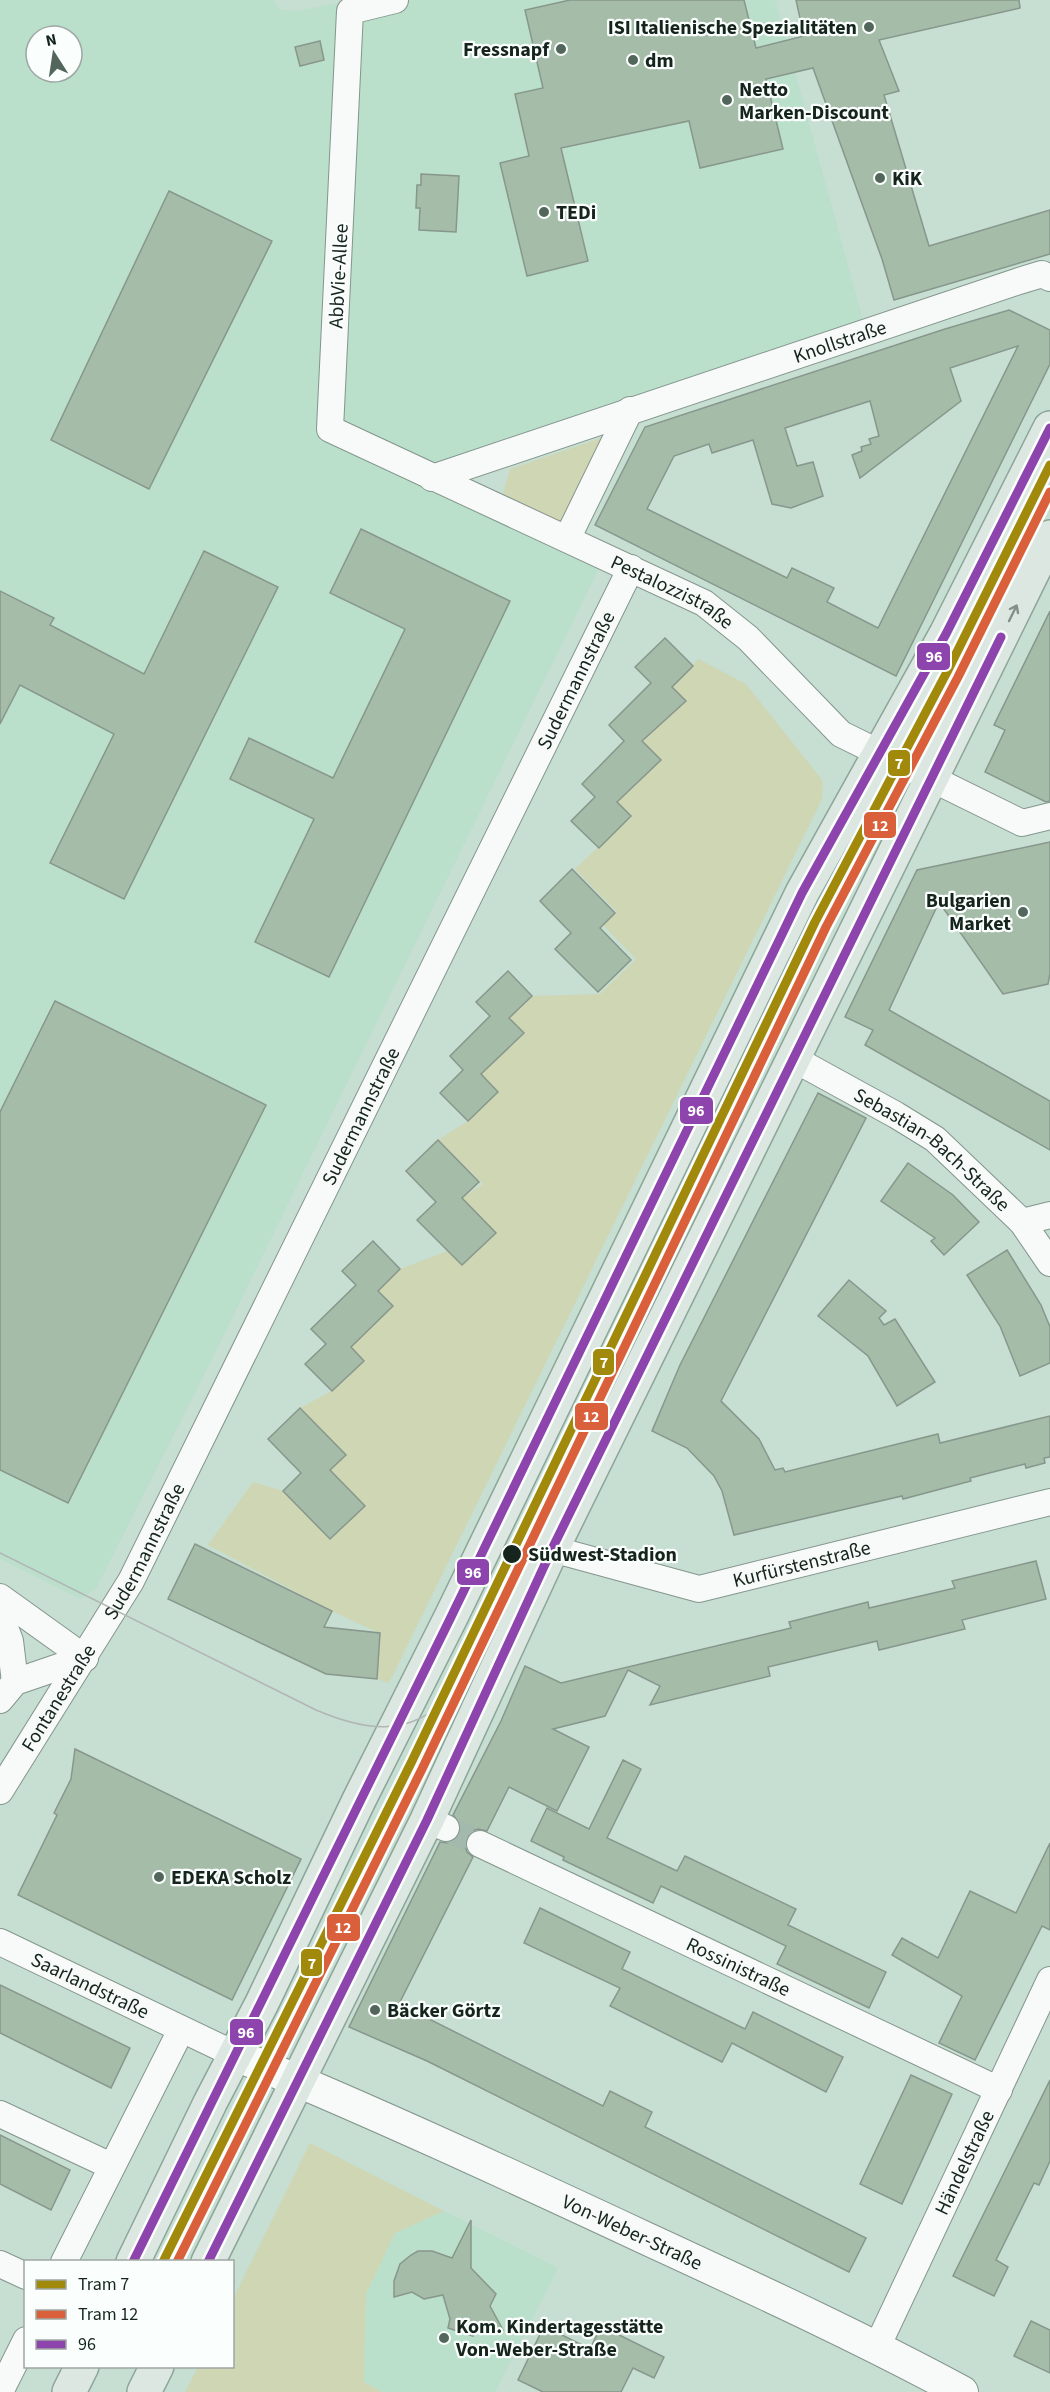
<svg xmlns="http://www.w3.org/2000/svg" width="1050" height="2392" font-family="'Source Sans 3',sans-serif">
<rect width="100%" height="100%" fill="#c7ded2"/>
<g fill="#badfcb" fill-rule="evenodd">
<path d="M0 0H274L280 10 296 11 355 0H775L864 324 441 486 607 552 215 1353 97 1587 81 1599 0 1559ZM36 36H72V72H36Z"/>
<path d="M444 2211 558 2268 495 2392H383L364 2382 366 2294 395 2233Z"/>
</g>
<g fill="#cfd6b3">
<path d="M607 436 567 519 561 521 553 519 503 494 510 469Z"/>
<path d="M698 659 746 684 823 781 822 799 389 1683 377 1679 379 1633 332 1611 208 1545 253 1482 283 1491 330 1539 364 1506 330 1470 345 1456 300 1408 332 1391 364 1361 351 1347 393 1306 378 1291 400 1269 495 1233 462 1198 483 1184 438 1140 468 1121 498 1092 481 1074 524 1034 509 1018 532 996 600 994 636 959 603 925 616 911 575 869 631 816 617 802 659 762 642 741 685 701 672 687Z"/>
<path d="M310 2143 444 2211 395 2233 366 2294 364 2382 382 2392H185L198 2367 232 2366 233 2299Z"/>
</g>
<g fill="#a5bca9" stroke="#88978c" stroke-width="1.5" fill-rule="evenodd">
<path d="M570 0H744L756 48 804 36 796 0H1019L1020 8 879 40 899 91 884 95 929 246 1050 210V254L894 300 882 259 813 68 766 79 783 149 700 168 689 121 561 148 588 261 527 276 500 163 529 156 515 94 543 88 525 10Z"/>
<path d="M320 41 324 60 300 66 295 47Z"/>
<path d="M421 174 459 176 456 232 419 230 420 208H416L417 185H421Z"/>
<path d="M169 191 272 241 149 489 51 440Z"/>
<path d="M1009 310 1050 330V364L896 676 595 525 645 427 945 329ZM1018 346 878 628 827 602 834 588 792 568 787 578 647 509 674 456 709 444 712 453 753 440 772 504 791 508 823 496 813 462 797 466 785 428 870 401 879 436 869 439 871 444 861 447 862 451 852 455 860 478 961 401 950 368Z"/>
<path d="M361 529 510 601 329 977 255 942 314 819 230 779 249 738 333 778 405 629 330 593Z"/>
<path d="M204 551 278 587 124 899 50 863 114 734 20 685 0 724V591L54 618 50 625 144 674Z"/>
<path d="M1050 611V801L1046 802 985 772 1005 730 994 725Z"/>
<path d="M665 638 693 666 672 687 686 701 642 741 661 760 617 802 631 816 599 848 571 821 595 797 582 784 624 741 609 725 651 683 635 667Z"/>
<path d="M1050 842V974L1048 984 1003 994 939 902 889 1010 1050 1101V1150L865 1045 873 1030 845 1017 917 870Z"/>
<path d="M572 869 615 913 600 928 631 960 598 992 555 949 571 933 540 901Z"/>
<path d="M508 971 532 996 509 1018 524 1033 481 1074 498 1092 468 1121 440 1093 463 1070 450 1056 490 1016 476 1002Z"/>
<path d="M55 1001 266 1105 68 1503 0 1470V1112Z"/>
<path d="M818 1093 866 1118 721 1401 759 1439 775 1470 783 1468 785 1472 938 1434 940 1443 1050 1416V1457L1044 1458 1045 1463 1026 1468 1025 1464 997 1471 970 1478 971 1481 903 1499 902 1496 734 1535 722 1491 714 1476 687 1448 652 1431 680 1365Z"/>
<path d="M438 1140 479 1182 462 1198 496 1233 462 1265 417 1220 436 1202 406 1171Z"/>
<path d="M908 1163 953 1195 979 1222 944 1255 931 1241 935 1238 881 1201Z"/>
<path d="M373 1241 400 1269 378 1291 393 1306 351 1347 364 1361 332 1391 305 1364 326 1344 311 1329 356 1285 342 1271Z"/>
<path d="M1007 1250 1041 1305 1050 1327V1363L1020 1376 1000 1326 967 1275Z"/>
<path d="M849 1280 886 1311 879 1318 884 1325 895 1319 935 1382 897 1406 868 1356 818 1316Z"/>
<path d="M300 1408 346 1455 330 1470 365 1506 330 1539 283 1491 301 1473 268 1439Z"/>
<path d="M195 1544 332 1611 324 1627 380 1633 377 1679 326 1674 168 1599Z"/>
<path d="M1036 1561 1046 1599 962 1620 965 1629 879 1650 877 1641 768 1667 770 1676 650 1705 660 1686 628 1670 605 1716 553 1729 589 1747 557 1811 509 1787 487 1831 478 1829 472 1831 467 1837 465 1846 467 1852 473 1857 399 2004 603 2106 610 2091 652 2112 645 2127 866 2238 849 2272 427 2061 349 2027 440 1842 448 1843 455 1840 460 1834 461 1826 453 1815 501 1721 525 1666 561 1683 791 1628 789 1622 868 1602 869 1608 955 1588 952 1581Z"/>
<path d="M75 1749 301 1859 232 2000 18 1895 57 1815 54 1813 71 1779Z"/>
<path d="M623 1760 641 1769 607 1838 677 1871 685 1856 796 1909 788 1925 886 1972 869 2008 777 1964 786 1946 661 1886 653 1903 563 1860 564 1857 531 1841 547 1808 589 1829Z"/>
<path d="M1050 1843V1930L1042 1926 975 2060 939 2043 962 1996 892 1955 902 1938 938 1958 970 1891 1016 1913Z"/>
<path d="M540 1908 630 1952 622 1969 745 2029 753 2012 843 2057 826 2092 732 2043 722 2062 610 2006 620 1988 524 1943Z"/>
<path d="M0 1985 130 2048 111 2088 0 2033Z"/>
<path d="M911 2075 952 2094 902 2204 860 2184Z"/>
<path d="M1050 2080V2161L1039 2185 1034 2183 996 2260 1008 2267 994 2296 953 2276Z"/>
<path d="M0 2135 70 2170 51 2210 0 2184Z"/>
<path d="M471 2220V2268L496 2294 490 2306 503 2330 477 2329 473 2336 448 2328 450 2319 443 2295 424 2299 412 2292 394 2297V2281L400 2264 411 2255 418 2251H432L452 2258Z"/>
<path d="M1031 2321 1050 2330V2373L1014 2356Z"/>
<path d="M544 2326 590 2349 601 2326 664 2357 654 2378 633 2368 621 2392H543L518 2380Z"/>
</g>
<g fill="none" stroke-linecap="round" stroke-linejoin="round">
<path stroke="#a3b9ae" stroke-width="26" stroke-dasharray="26 13" stroke-linecap="butt" d="M446 1828 480 1844"/>
<defs>
<g id="minor">
<path id="s1" d="M395 0 350 11 330 429 704 603 748 638 841 734 1022 823 1050 816"/>
<path id="s2" d="M432 478 1019 281 1042 274 1050 278"/>
<path d="M567 539 630 410"/>
<path id="s3" d="M794 1059 896 1115 935 1139 1022 1222 1050 1263"/>
<path d="M1022 1222 1050 1215"/>
<path id="s4" d="M552 1549 699 1589 1050 1502"/>
<path d="M0 1597 85 1658"/>
<path d="M0 1614 10 1641 15 1682"/>
<path d="M0 1700 15 1682 85 1658"/>
<path id="s5" d="M0 1791 131 1581 631 568"/>
<path d="M427 1820 446 1828"/>
<path id="s6" d="M480 1844 999 2090"/>
<path id="s7" d="M0 1942 236 2055"/>
<path d="M0 2114 111 2166"/>
<path d="M64 2262 181 2030"/>
<path d="M0 2264 26 2276"/>
<path id="s8" d="M877 2347 1050 1980"/>
<path d="M0 2392 26 2340"/>
</g>
<g id="tertiary">
<path id="s9" d="M236 2055C374 2112 508 2174 643 2237 751 2287 858 2336 962 2392"/>
</g>
<g id="primary">
<path d="M133 2262 210 2103 262 2003 359 1800 451 1617 802 893 946 634 1050 428"/>
<path d="M208 2262 427 1820 552 1549 1050 537"/>
<path d="M69 2392 82 2366"/>
<path d="M144 2392 157 2366"/>
</g>
</defs>
<use href="#minor" stroke="#84968d" stroke-width="28"/>
<use href="#tertiary" stroke="#84968d" stroke-width="34"/>
<use href="#primary" stroke="#8ba598" stroke-width="36"/>
<use href="#minor" stroke="#f7faf8" stroke-width="26"/>
<use href="#tertiary" stroke="#f7faf8" stroke-width="32"/>
<use href="#primary" stroke="#dce7e2" stroke-width="33"/>
<path stroke="#b0b6b3" stroke-width="1.5" d="M0 1553 316 1710C363 1730 409 1739 448 1697 456 1689 463 1677 469 1667"/>
<defs>
<g id="bus-1">
<path d="M133 2262 451 1617 802 893 946 634 1050 428"/>
<path d="M208 2262 427 1820 552 1549 1001 637"/>
</g>
</defs>
<use href="#bus-1" stroke="#fafefc" stroke-width="14"/>
<use href="#bus-1" stroke="#8e44ad" stroke-width="9"/>
<defs>
<path id="tram-1" d="M163 2262 412 1761 815 922 947 672 1050 465"/>
<path id="tram-2" d="M177 2262 423 1767 826 927 958 677 1050 492"/>
</defs>
<use href="#tram-1" stroke="#fafefc" stroke-width="14"/>
<use href="#tram-2" stroke="#fafefc" stroke-width="14"/>
<use href="#tram-1" stroke="#a1890c" stroke-width="9"/>
<use href="#tram-2" stroke="#da603b" stroke-width="9"/>
</g>
<defs><path id="oneway-shaft" d="M-6 0H5M1.5-3L5.5 0L1.5 3" fill="none" stroke-width="1.6" stroke-linecap="round" stroke-linejoin="round" transform="scale(1.5)"/></defs>
<use stroke="#829089" href="#oneway-shaft" transform="translate(1013 613) rotate(-64)"/>
<g fill="#53665c" stroke="#fafefc" stroke-width="2">
<circle cx="869" cy="27" r="6"/>
<circle cx="561" cy="49" r="6"/>
<circle cx="633" cy="60" r="6"/>
<circle cx="727" cy="100" r="6"/>
<circle cx="880" cy="178" r="6"/>
<circle cx="544" cy="212" r="6"/>
<circle cx="1023" cy="912" r="6"/>
<circle cx="159" cy="1877" r="6"/>
<circle cx="375" cy="2010" r="6"/>
<circle cx="444" cy="2338" r="6"/>
</g>
<circle fill="#15251d" stroke="#fafefc" stroke-width="2" cx="512" cy="1554" r="10"/>
<g text-anchor="middle" stroke-width="4.5" stroke-linejoin="round" paint-order="stroke">
<g font-size="20" font-weight="bold" fill="#15251d" stroke="#fafefc" text-anchor="start">
<text x="857" y="34" text-anchor="end">ISI Italienische Spezialitäten</text>
<text x="549" y="56" text-anchor="end">Fressnapf</text>
<text x="645" y="67">dm</text>
<text x="739" y="96">Netto<tspan x="739" dy="23">Marken-Discount</tspan></text>
<text x="892" y="185">KiK</text>
<text x="556" y="219">TEDi</text>
<text x="1011" y="907" text-anchor="end">Bulgarien<tspan x="1011" dy="23">Market</tspan></text>
<text x="171" y="1884">EDEKA Scholz</text>
<text x="387" y="2017">Bäcker Görtz</text>
<text x="456" y="2333">Kom. Kindertagesstätte<tspan x="456" dy="23">Von-Weber-Straße</tspan></text>
</g>
<g font-size="20" fill="#15251d" stroke="#fafefc">
<text transform="translate(338 276) rotate(-87)" y="7">AbbVie-Allee</text>
<text dy="7" stroke="none"><textPath href="#s2" startOffset="430">Knollstraße</textPath></text>
<text dy="7" stroke="none"><textPath href="#s1" startOffset="844">Pestalozzistraße</textPath></text>
<text dy="7" stroke="none"><textPath href="#s5" startOffset="1252">Sudermannstraße</textPath></text>
<text dy="7" stroke="none"><textPath href="#s5" startOffset="766">Sudermannstraße</textPath></text>
<text dy="7" stroke="none"><textPath href="#s3" startOffset="166">Sebastian-Bach-Straße</textPath></text>
<text dy="7" stroke="none"><textPath href="#s5" startOffset="280">Sudermannstraße</textPath></text>
<text dy="7" stroke="none"><textPath href="#s4" startOffset="258">Kurfürstenstraße</textPath></text>
<text dy="7" stroke="none"><textPath href="#s5" startOffset="110">Fontanestraße</textPath></text>
<text dy="7" stroke="none"><textPath href="#s6" startOffset="286">Rossinistraße</textPath></text>
<text dy="7" stroke="none"><textPath href="#s7" startOffset="100">Saarlandstraße</textPath></text>
<text dy="7" stroke="none"><textPath href="#s8" startOffset="204">Händelstraße</textPath></text>
<text dy="7" stroke="none"><textPath href="#s9" startOffset="434">Von-Weber-Straße</textPath></text>
</g>
<g font-size="20" font-weight="bold" fill="#15251d" stroke="#fafefc" text-anchor="start">
<text x="528" y="1561">Südwest-Stadion</text>
</g>
</g>
<g stroke="#fafefc" stroke-width="2">
<rect x="916" y="642" width="35" height="29" rx="6" fill="#8e44ad"/>
<rect x="887" y="749" width="24" height="28" rx="6" fill="#a1890c"/>
<rect x="863" y="811" width="34" height="28" rx="6" fill="#da603b"/>
<rect x="679" y="1096" width="35" height="29" rx="6" fill="#8e44ad"/>
<rect x="592" y="1348" width="23" height="28" rx="6" fill="#a1890c"/>
<rect x="574" y="1402" width="35" height="29" rx="6" fill="#da603b"/>
<rect x="456" y="1558" width="34" height="28" rx="6" fill="#8e44ad"/>
<rect x="326" y="1913" width="35" height="29" rx="6" fill="#da603b"/>
<rect x="300" y="1948" width="23" height="29" rx="6" fill="#a1890c"/>
<rect x="229" y="2018" width="35" height="28" rx="6" fill="#8e44ad"/>
</g>
<g font-size="16" text-anchor="middle" font-weight="bold" fill="#fff">
<text x="934" y="662">96</text>
<text x="899" y="769">7</text>
<text x="880" y="831">12</text>
<text x="696" y="1116">96</text>
<text x="604" y="1368">7</text>
<text x="591" y="1422">12</text>
<text x="473" y="1578">96</text>
<text x="343" y="1933">12</text>
<text x="312" y="1969">7</text>
<text x="246" y="2038">96</text>
</g>
<rect x="24" y="2260" width="210" height="108" fill="#fafefc" stroke="#9ea7a3" stroke-width="1.5"/>
<rect x="36" y="2280" width="30" height="9" fill="#a1890c" stroke="#9ea7a3" stroke-width="1.5"/>
<text x="78" y="2290" font-size="18" fill="#15251d">Tram 7</text>
<rect x="36" y="2310" width="30" height="9" fill="#da603b" stroke="#9ea7a3" stroke-width="1.5"/>
<text x="78" y="2320" font-size="18" fill="#15251d">Tram 12</text>
<rect x="36" y="2340" width="30" height="9" fill="#8e44ad" stroke="#9ea7a3" stroke-width="1.5"/>
<text x="78" y="2350" font-size="18" fill="#15251d">96</text>
<g transform="translate(54 54) rotate(348)"><circle r="28" fill="#fafefc" stroke="#9ea7a3" stroke-width="1.5"/>
<path d="M0-4.5L10 22L0 15L-10 22Z" fill="#53665c"/>
<text y="-9" font-size="16" font-weight="bold" text-anchor="middle" fill="#15251d">N</text>
</g>
</svg>
